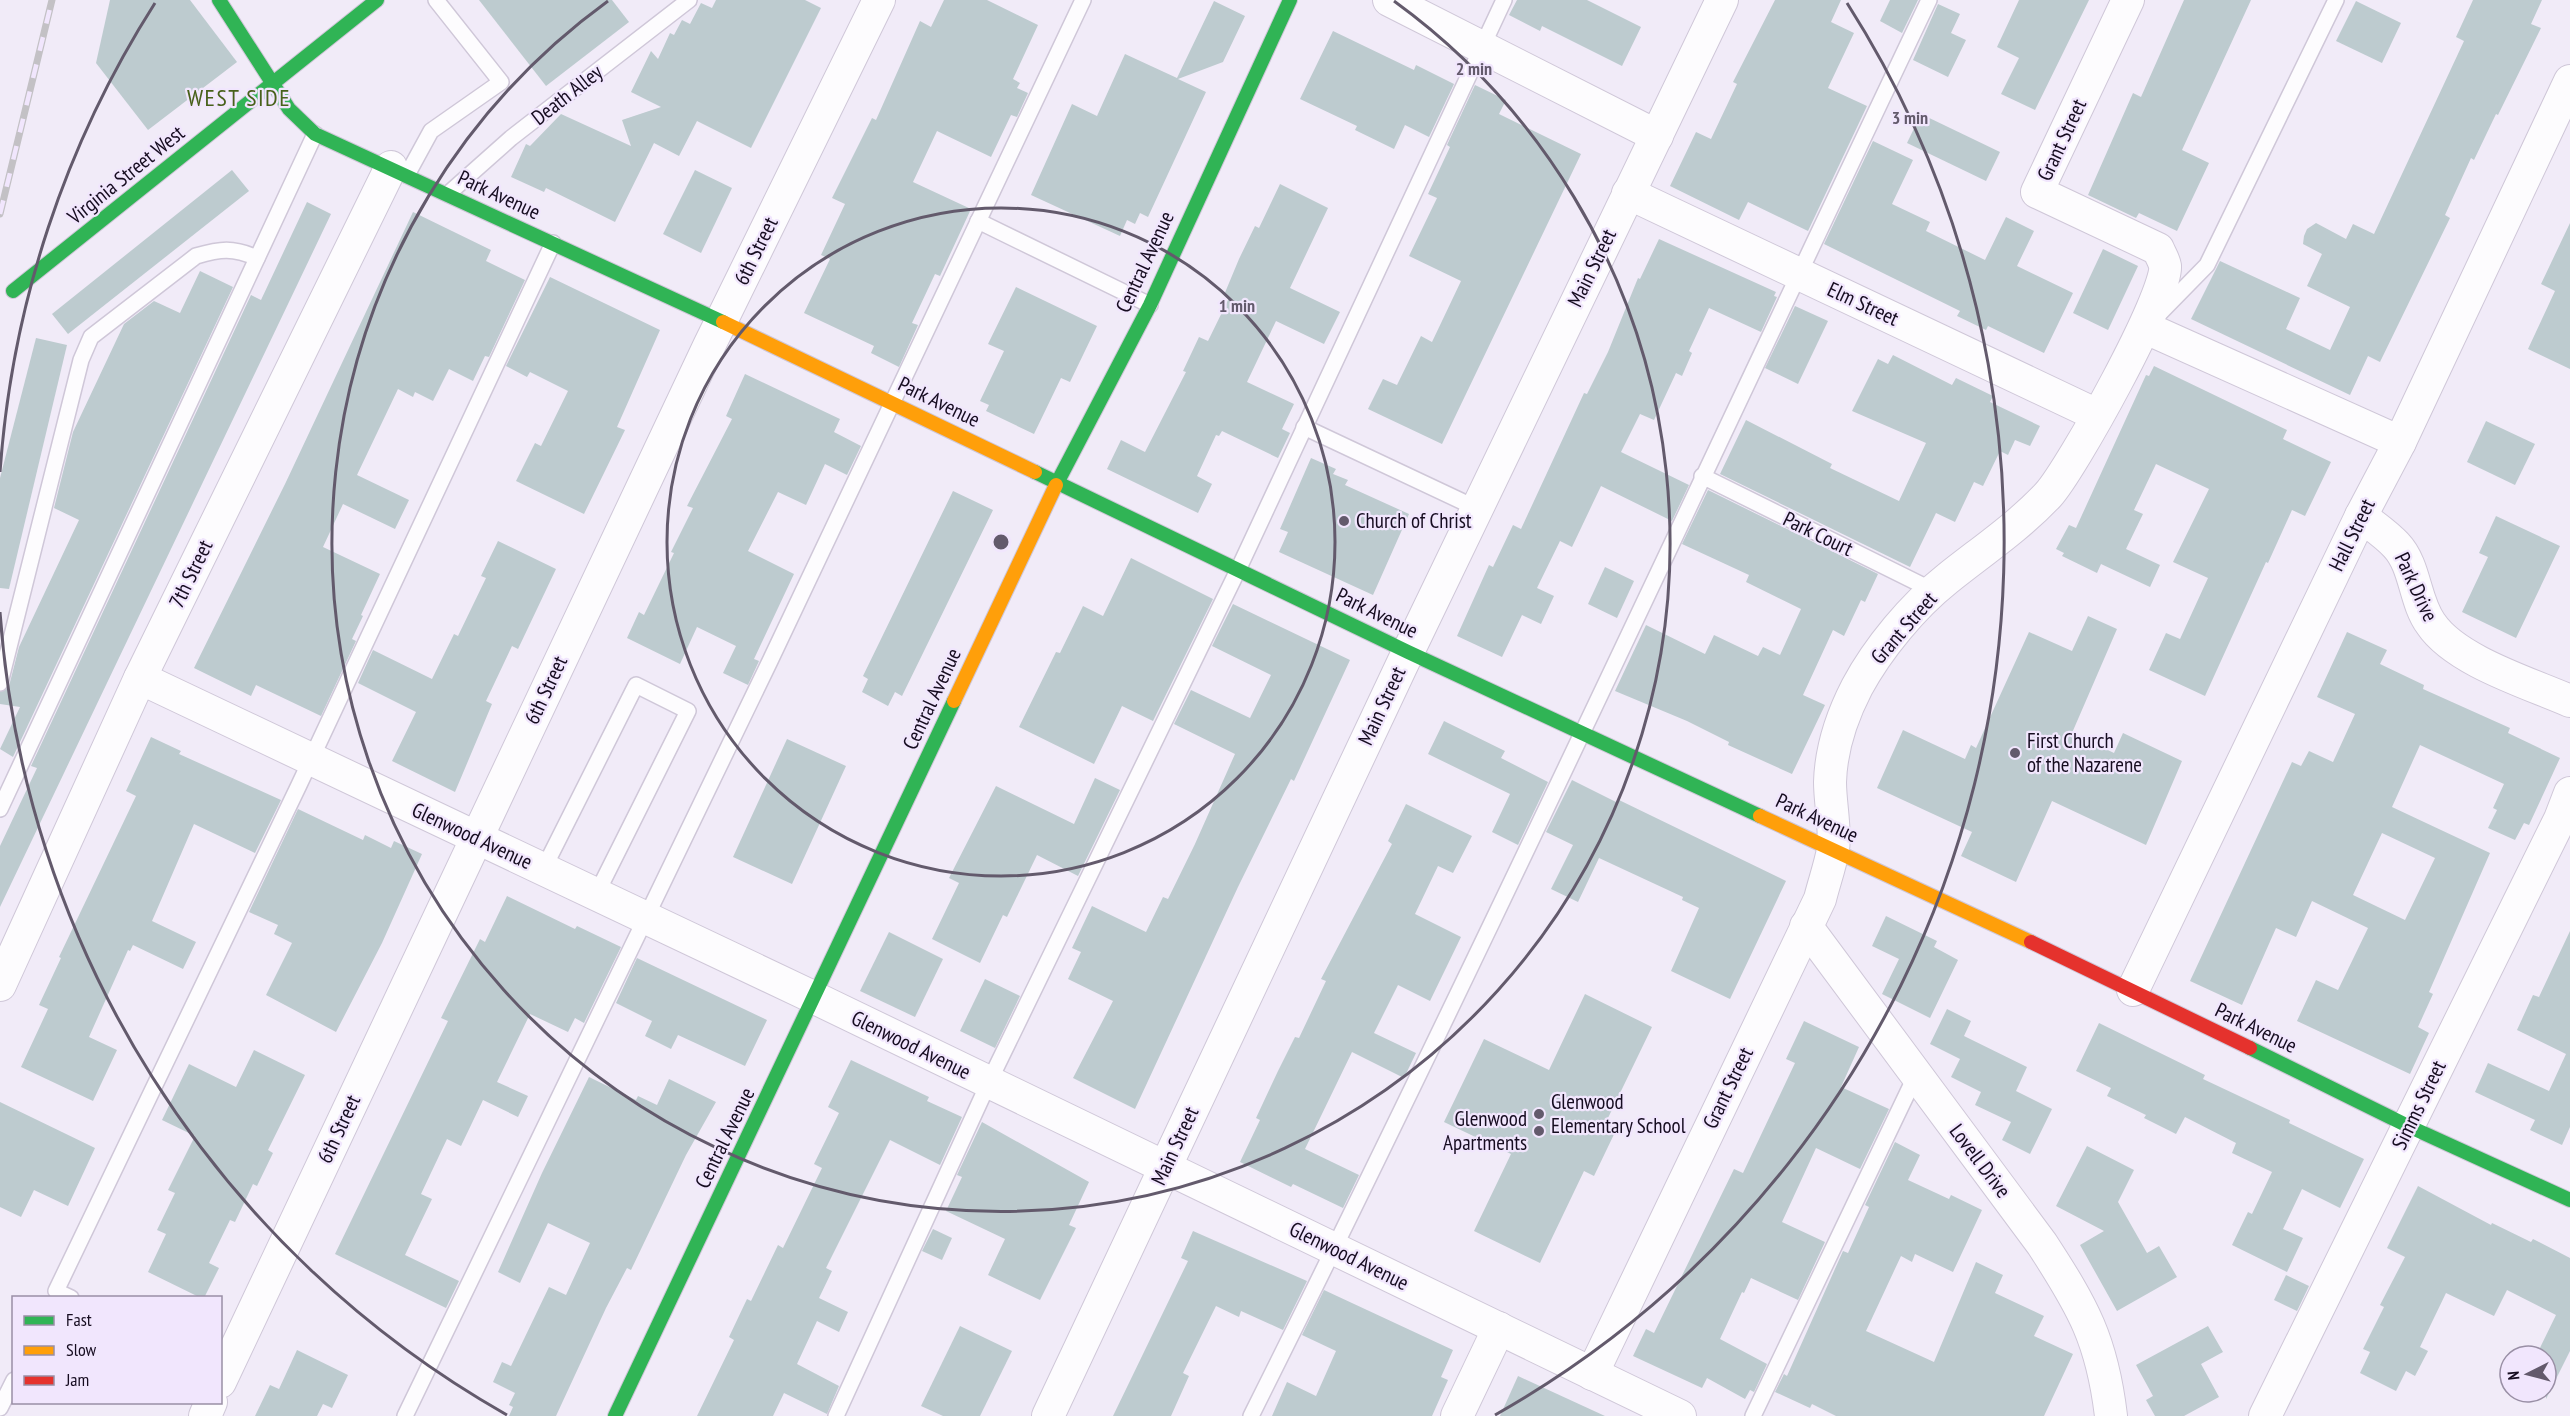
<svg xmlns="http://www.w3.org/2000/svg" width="2570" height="1416" font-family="'PT Sans Narrow',sans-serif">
<rect width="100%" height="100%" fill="#f1ebf8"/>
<g fill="#bdcbcf" fill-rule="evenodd">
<path d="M110 0H190L237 62 148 130 96 63Z"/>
<path d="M479 0H612L629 22 546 86Z"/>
<path d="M716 0H805L821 8 751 148 697 121 679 156 654 143 615 222 546 188 544 192 511 177 526 144 530 146 561 114 631 146 622 120 661 107 631 92 651 51 658 59 670 33 674 35 682 20 690 24 701 3 712 8Z"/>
<path d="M944 0H987L1038 25 1013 79 1020 83 1017 88 1028 93 1017 117 1011 115 991 157 937 131 913 182 971 209 940 276 935 274 912 323 918 325 899 367 871 353 874 346 804 313 830 259 821 255 845 204 832 198 872 118 876 120 920 21 931 27Z"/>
<path d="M1517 0H1587L1641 27 1622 66 1542 26 1540 31 1509 15Z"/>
<path d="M1775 0H1841L1831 22 1854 33 1828 88 1867 106 1808 231 1748 202 1739 220 1670 186 1696 132 1711 139 1737 84 1733 82Z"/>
<path d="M1890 0H1918L1902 33 1880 21Z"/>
<path d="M2019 0H2089L2035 110 2001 94 2019 58 1997 47Z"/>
<path d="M2184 0H2251L2182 150 2209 163 2177 231 2139 213 2136 218 2088 195 2133 93 2141 97Z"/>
<path d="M2473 0H2542L2531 24 2541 28 2498 115 2496 114 2474 160 2471 158 2445 215 2450 218 2380 362 2368 356 2350 395 2191 319 2220 261 2300 298 2286 329 2330 350 2350 307 2307 286 2322 254 2303 244 2304 236 2307 229 2316 223 2346 239 2353 224 2374 234 2464 41 2456 37Z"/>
<path d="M1214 1 1245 16 1223 62 1178 79 1206 92 1148 217 1140 213 1135 224 1127 220 1120 236 1031 195 1072 104 1097 116 1125 54 1177 78Z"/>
<path d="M2356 1 2401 23 2382 63 2336 41Z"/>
<path d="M1938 4 1960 14 1951 33 1966 40 1948 77 1913 60Z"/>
<path d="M1333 31 1414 70 1416 65 1454 84 1429 137 1405 125 1394 149 1355 130 1357 126 1300 99Z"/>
<path d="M1475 85 1506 100 1499 114 1581 154 1442 444 1368 409 1383 379 1397 385 1421 336 1432 342 1461 281 1409 256 1437 198 1428 194 1450 147 1447 145Z"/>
<path d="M1921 114 2000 152 1986 181 1907 143Z"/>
<path d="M1873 141 1913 160 1892 204 1930 222 1926 231 1985 260 2006 217 2034 231 2017 266 2073 293 2044 353 1988 326 1986 330 1957 316 1960 311 1824 244Z"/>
<path d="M232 170 249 191 68 334 52 314Z"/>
<path d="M695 170 732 188 701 253 663 234Z"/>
<path d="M1280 184 1328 208 1290 288 1340 312 1324 344 1276 321 1247 382 1294 404 1282 429 1290 433 1278 458 1222 431 1219 436 1216 435 1197 476 1212 484 1198 513 1107 469 1121 440 1145 452 1186 372 1183 371 1199 337 1208 341 1229 298 1224 295 1239 259 1255 226 1259 228Z"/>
<path d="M307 202 331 214 0 907V846L37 768 31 766 251 295 261 300Z"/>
<path d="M413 212 491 250 486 261 525 280 489 357 485 356 473 381 449 369 433 401 415 392 413 397 398 389 357 475 409 500 395 529 343 504 323 547 380 574 361 615 363 616 352 639 356 641 321 716 256 685 251 696 194 668 286 482Z"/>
<path d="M2570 223V369L2528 349 2555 291 2541 284Z"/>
<path d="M1659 239 1776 292 1774 296 1777 297 1761 332 1709 308 1689 351 1692 353 1682 376 1676 373 1654 420 1640 414 1621 452 1689 485 1672 521 1601 486 1572 547 1560 541 1537 588 1554 596 1541 624 1522 615 1502 657 1457 636 1489 565 1493 567 1513 525 1521 529 1584 393 1587 394 1608 352 1638 278 1640 279Z"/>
<path d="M2103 249 2138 266 2108 330 2073 313Z"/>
<path d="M200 271 233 287 13 757 0 749 20 707 0 704V692L9 686 19 647 79 520 54 508 73 432 124 324 154 301 180 313Z"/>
<path d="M550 277 660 330 617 427 625 430 584 514 516 481 535 443 541 446 568 391 530 372 527 377 506 366Z"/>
<path d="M1016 287 1097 326 1070 382 1061 378 1034 434 986 411 989 405 980 401 1004 351 988 344Z"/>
<path d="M1795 306 1828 321 1798 384 1765 368Z"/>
<path d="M36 338 67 345 9 589 0 588V478Z"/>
<path d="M1893 355 1952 385 1956 378 1993 396 1990 402 2040 426 2030 446 2015 440 2008 455 2000 451 1983 486 1974 482 1955 522 1936 513 1910 567 1720 474 1746 420 1832 464 1830 468 1899 501 1926 443 1852 411 1878 359 1888 364Z"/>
<path d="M2154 366 2287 430 2283 439 2331 462 2305 516 2292 510 2268 563 2266 562 2205 696 2149 670 2166 633 2180 639 2208 578 2173 562 2209 489 2156 464 2134 510 2143 514 2126 549 2160 565 2150 587 2101 564 2097 573 2062 556 2064 553 2056 549 2069 525 2076 528 2146 375 2149 376Z"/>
<path d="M745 374 840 419 834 432 861 446 847 475 825 464 806 505 778 492 748 551 794 574 754 659 759 661 748 685 723 673 736 646 697 627 680 664 627 638 639 612 644 615 674 553 671 552 693 508 687 506 732 419 726 416Z"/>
<path d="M2486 421 2535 444 2515 485 2467 462Z"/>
<path d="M1311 458 1336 469 1333 474 1348 480 1345 485 1409 514 1373 595 1279 552 1288 532 1280 529Z"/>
<path d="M1708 490 1878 574 1865 602 1861 600 1844 636 1833 630 1803 695 1825 705 1792 774 1728 745 1729 742 1687 721 1615 691 1646 625 1705 654 1714 635 1758 656 1763 647 1780 655 1801 609 1746 582 1749 575 1682 544Z"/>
<path d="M953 491 993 510 902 696 895 692 888 706 862 692 868 679 863 676Z"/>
<path d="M2496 516 2560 546 2516 638 2462 612 2488 557 2479 553Z"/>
<path d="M498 541 556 569 518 649 512 646 486 701 492 704 455 792 392 761 416 712 358 683 373 650 432 679 454 634 458 636 486 578 481 576Z"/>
<path d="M1131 558 1213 599 1153 721 1122 706 1094 764 1019 727 1056 652 1060 653 1083 606 1103 616Z"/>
<path d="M1605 567 1634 581 1617 618 1588 604Z"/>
<path d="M1233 604 1350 660 1294 781 1291 779 1238 887 1135 1109 1073 1078 1113 1001 1068 979 1081 952 1072 948 1092 906 1146 932 1163 897 1168 899 1195 844 1235 754 1174 724 1191 690 1250 718 1271 675 1212 646Z"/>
<path d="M2088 616 2117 629 2072 733 2114 753 2123 733 2182 761 2146 845 2052 801 2016 882 1961 856 1972 832 1877 788 1903 730 1965 759 1971 745 1976 748 2029 632 2072 651Z"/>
<path d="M2347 632 2387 650 2380 664 2424 685 2423 689 2510 728 2508 733 2560 758 2529 825 2524 823 2515 840 2488 828 2497 810 2493 808 2504 784 2420 745 2392 807 2490 853 2429 992 2433 994 2418 1027 2429 1033 2410 1074 2297 1021 2316 980 2338 990 2368 928 2312 901 2296 937 2276 928 2242 1005 2190 981 2292 762 2301 766 2309 751 2333 762 2355 714 2317 697ZM2382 833 2435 858 2405 920 2353 895Z"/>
<path d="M1444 721 1505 751 1501 758 1548 782 1518 845 1492 832 1510 794 1428 754Z"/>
<path d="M151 737 181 751 179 754 281 800 255 853 194 824 152 921 196 942 183 969 133 945 130 951 128 950 89 1037 117 1050 93 1101 21 1067 48 1009 39 1005 61 958 59 957 136 796 126 791Z"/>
<path d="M787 739 846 766 792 884 733 857Z"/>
<path d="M1095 778 1120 790 1078 876 1037 855 1007 917 1003 915 980 963 932 939 959 883 949 878 996 786 1074 824Z"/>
<path d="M1572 780 1618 803 1619 800 1786 881 1730 999 1671 971 1699 908 1682 900 1683 897 1599 858 1578 902 1551 889 1573 845 1546 832Z"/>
<path d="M1406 804 1472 836 1453 873 1438 866 1415 914 1461 937 1430 1001 1398 985 1374 1033 1416 1053 1404 1078 1352 1052 1305 1149 1359 1175 1343 1208 1293 1184 1291 1187 1240 1162 1260 1120 1256 1118 1278 1071 1295 1037 1299 1038 1326 981 1321 979 1392 844 1388 841Z"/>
<path d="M298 809 363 840 365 835 391 848 394 841 422 854 382 943 336 1032 266 995 292 943 274 934 278 925 249 912Z"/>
<path d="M507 896 575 929 577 926 621 947 584 1023 575 1018 568 1032 530 1014 497 1082 528 1096 518 1117 483 1100 461 1146 447 1139 421 1194 432 1199 405 1255 459 1281 446 1308 335 1254 448 1021 441 1018 480 939 485 942Z"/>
<path d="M1886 916 1937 941 1934 947 1958 960 1930 1018 1882 994 1899 959 1872 946Z"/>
<path d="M2570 931V1127L2562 1145 2530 1130 2535 1120 2475 1092 2488 1063 2549 1091 2566 1054 2517 1030 2533 995 2539 997Z"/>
<path d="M889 932 943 959 915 1017 860 991Z"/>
<path d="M637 958 767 1020 745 1066 678 1035 671 1049 645 1036 652 1021 616 1003Z"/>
<path d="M985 979 1020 996 995 1048 960 1031Z"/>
<path d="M1585 994 1652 1027 1607 1120 1618 1126 1594 1176 1584 1171 1540 1263 1474 1231 1511 1154 1444 1122 1484 1039 1549 1070Z"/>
<path d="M1947 1009 1971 1021 1964 1036 2027 1067 2016 1091 2052 1109 2030 1154 2002 1140 2011 1122 1975 1105 1981 1092 1951 1077 1960 1059 1930 1044Z"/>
<path d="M1804 1021 1859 1047 1841 1087 1889 1109 1860 1169 1816 1148 1782 1222 1825 1242 1798 1300 1751 1278 1744 1293 1742 1292 1720 1339 1767 1364 1754 1392 1750 1390 1745 1399 1707 1378 1702 1388 1633 1356 1646 1329 1654 1333 1734 1169 1743 1173 1795 1063 1786 1059Z"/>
<path d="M2099 1023 2205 1075 2203 1079 2290 1120 2289 1123 2364 1159 2340 1208 2302 1189 2283 1229 2303 1238 2287 1272 2232 1245 2248 1212 2252 1214 2272 1172 2232 1153 2236 1143 2185 1117 2176 1134 2144 1118 2146 1115 2107 1096 2111 1088 2076 1071Z"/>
<path d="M254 1050 305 1075 268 1150 273 1153 257 1186 253 1184 235 1222 230 1220 209 1263 219 1268 204 1298H201L148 1272 166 1234 157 1230 175 1193 168 1190 195 1136 162 1120 189 1064 236 1087Z"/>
<path d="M851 1060 929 1097 927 1101 962 1117 940 1165 890 1140 826 1268 832 1271 819 1298 848 1312 839 1332 817 1321 797 1364 839 1386 827 1414 784 1393 773 1416H697L734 1340 729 1337 747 1299 751 1301 778 1245 783 1248 822 1168 814 1164 839 1113 828 1107Z"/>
<path d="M589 1077 636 1100 638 1096 657 1105 669 1079 716 1102 686 1155 631 1270 627 1268 606 1308 556 1416H509L513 1407 509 1405 515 1393 493 1382 502 1362 511 1366 549 1287 566 1295 590 1243 548 1223 520 1283 498 1272 542 1173Z"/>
<path d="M0 1102 95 1148 68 1206 34 1190 21 1217 0 1207Z"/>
<path d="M982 1122 1089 1182 1069 1225 1076 1228 1040 1300 988 1275 1005 1239 946 1211 962 1177 957 1175Z"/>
<path d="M1895 1142 1920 1155 1908 1180 1949 1199 1951 1195 1982 1210 1953 1272 1915 1254 1912 1262 1901 1256 1866 1331 1934 1362 1976 1262 2003 1275 1995 1293 2044 1316 2034 1336 2073 1354 2044 1416H1836L1812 1404 1810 1408 1775 1392 1784 1374 1787 1376 1843 1251 1848 1253 1869 1207 1865 1205Z"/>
<path d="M2087 1146 2134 1170 2118 1202 2147 1253 2159 1246 2177 1277 2117 1311 2080 1245 2104 1231 2056 1206Z"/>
<path d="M2418 1186 2491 1225 2492 1223 2531 1242 2533 1239 2570 1258V1351L2546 1399V1356H2536L2556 1315 2507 1290 2494 1316 2446 1293 2420 1347 2428 1351 2415 1376 2406 1371 2396 1391 2360 1373 2370 1352 2363 1349 2384 1307 2380 1305 2405 1257 2387 1248Z"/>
<path d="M933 1229 952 1238 942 1260 922 1251Z"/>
<path d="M1193 1231 1307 1281 1283 1330 1241 1311 1239 1317 1216 1306 1183 1373 1189 1376 1171 1416H1113L1188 1261 1181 1258Z"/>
<path d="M2286 1275 2309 1286 2297 1311 2274 1300Z"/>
<path d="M1324 1290 1453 1350 1441 1377 1448 1380 1432 1416H1272L1287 1382 1316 1396 1336 1351 1302 1335Z"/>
<path d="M960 1326 1012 1351 980 1416H943L921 1406Z"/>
<path d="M2208 1326 2223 1352 2201 1364 2219 1397 2184 1416H2155L2146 1400 2153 1396 2136 1365Z"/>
<path d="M297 1350 348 1375 332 1408 323 1404 317 1416H255L270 1385 279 1389Z"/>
<path d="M1518 1376 1605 1416H1500Z"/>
</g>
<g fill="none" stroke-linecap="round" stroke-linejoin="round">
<defs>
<g id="lane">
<path d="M407 175 431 131 501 82 436 0"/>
<path d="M448 194 511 138 689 0"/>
<path d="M978 221 1150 305"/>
<path d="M2159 314 2207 265 2336 0"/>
<path d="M1304 427 1476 508"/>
<path d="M1702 476 1934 591"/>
<path d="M0 683 81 360 91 337 196 256C220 249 233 247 257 258"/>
<path d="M0 809 315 134"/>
<path d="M543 870 636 685 688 711 596 895"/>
<path d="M71 1298 56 1291 299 785 553 243"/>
<path d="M0 1408 14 1380"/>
<path d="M405 1416 770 661 1083 0"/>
<path d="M836 1416 989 1082 1238 570 1504 0"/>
<path d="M1251 1416C1485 948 1704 472 1929 0"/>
<path d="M1753 1416 1916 1075"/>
</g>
<g id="street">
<path d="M1389 0 1657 136"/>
<path d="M1628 193 2097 415"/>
<path d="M2146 328 2400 442"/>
<path d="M2361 516C2372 525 2386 534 2396 545 2416 566 2414 601 2431 624 2456 661 2529 683 2570 701"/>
<path d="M140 678 815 998 1680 1416"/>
<path d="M1806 926 2042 1244C2083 1307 2102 1340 2111 1416"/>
<path d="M0 985 140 678 391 167"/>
<path d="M2133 990 2361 516 2400 442 2570 81"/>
<path d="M1592 1374 1820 899C1824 883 1830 866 1833 850 1836 829 1830 804 1830 782 1831 749 1842 716 1857 687 1878 648 1913 606 1947 579 1982 551 2018 527 2048 495 2071 470 2169 294 2165 266 2164 260 2160 254 2158 249L2037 192 2128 0"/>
<path d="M220 1382 709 346 879 0"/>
<path d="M205 1416 211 1402"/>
<path d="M1048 1416 1408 652 1722 0"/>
<path d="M1457 1416 1499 1328"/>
<path d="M2265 1416 2560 819 2570 793"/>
</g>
<g id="fast">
<path d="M219 0 289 109 315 134 723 322"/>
<path d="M13 291 377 0"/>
<path d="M1035 472 1408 652 1760 816"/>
<path d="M1056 485 1150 305 1290 0"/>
<path d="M2250 1048 2408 1126 2570 1200"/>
<path d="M615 1416 954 701"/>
</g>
<g id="slow">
<path d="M723 322 1035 472"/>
<path d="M954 701 1056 485"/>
<path d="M1760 816 2031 942"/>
</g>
<path id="jam" d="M2031 942 2250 1048"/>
</defs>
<use href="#lane" stroke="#cfc7d8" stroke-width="18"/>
<use href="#street" stroke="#cfc7d8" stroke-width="34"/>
<use href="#fast" stroke="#cfc7d8" stroke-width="16"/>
<use href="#slow" stroke="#cfc7d8" stroke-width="16"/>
<use href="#jam" stroke="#cfc7d8" stroke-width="16"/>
<use href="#lane" stroke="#fdfcfe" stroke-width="15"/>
<use href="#street" stroke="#fdfcfe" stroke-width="32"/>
<use href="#fast" stroke="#30b455" stroke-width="14"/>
<use href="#slow" stroke="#ff9f0a" stroke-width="14"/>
<use href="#jam" stroke="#e5322d" stroke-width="14"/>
<defs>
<path id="rail" d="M0 214 52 0"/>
</defs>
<use href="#rail" stroke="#c3c1c5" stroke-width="7"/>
<use href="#rail" stroke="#f1e6fd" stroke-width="4.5" stroke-dasharray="14" stroke-linecap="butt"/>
</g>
<g fill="none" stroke="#635a6c" stroke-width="3">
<circle cx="1001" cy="542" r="334"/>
<path d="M1394 1A669 669 0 1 1 608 1"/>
<path d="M507 1415A1003 1003 0 0 1 0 612M0 472A1003 1003 0 0 1 155 3M1847 3A1003 1003 0 0 1 1495 1415"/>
</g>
<g fill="#635a6c" stroke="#f1e6fd" stroke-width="2">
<circle cx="1344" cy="521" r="6"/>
<circle cx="2015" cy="753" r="6"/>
<circle cx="1539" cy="1114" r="6"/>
<circle cx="1539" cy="1131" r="6"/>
</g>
<g text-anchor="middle" stroke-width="4.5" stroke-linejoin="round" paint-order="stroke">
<g font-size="21" fill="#160c20" stroke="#f1e6fd">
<text transform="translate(567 95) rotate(-38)" y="7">Death Alley</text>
<text transform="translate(2062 140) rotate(-65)" y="7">Grant Street</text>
<text transform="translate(126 175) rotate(-39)" y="7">Virginia Street West</text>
<text transform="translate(499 195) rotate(25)" y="7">Park Avenue</text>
<text transform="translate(756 251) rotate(-64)" y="7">6th Street</text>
<text transform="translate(1145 262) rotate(-65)" y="7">Central Avenue</text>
<text transform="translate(1592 268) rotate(-64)" y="7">Main Street</text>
<text transform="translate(1863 304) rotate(25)" y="7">Elm Street</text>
<text transform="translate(939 402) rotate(26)" y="7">Park Avenue</text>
<text transform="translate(1818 534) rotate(26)" y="7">Park Court</text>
<text transform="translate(2352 535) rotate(-64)" y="7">Hall Street</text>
<text transform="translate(191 574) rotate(-64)" y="7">7th Street</text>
<text transform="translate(2416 587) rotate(65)" y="7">Park Drive</text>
<text transform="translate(1377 613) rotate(26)" y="7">Park Avenue</text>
<text transform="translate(1904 628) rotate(-49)" y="7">Grant Street</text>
<text transform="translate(546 690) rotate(-65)" y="7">6th Street</text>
<text transform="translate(932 699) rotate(-65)" y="7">Central Avenue</text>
<text transform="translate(1382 706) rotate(-65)" y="7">Main Street</text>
<text transform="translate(1817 818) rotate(25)" y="7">Park Avenue</text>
<text transform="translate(472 836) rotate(25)" y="7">Glenwood Avenue</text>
<text transform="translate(2256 1028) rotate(26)" y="7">Park Avenue</text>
<text transform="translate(911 1045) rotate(26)" y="7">Glenwood Avenue</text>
<text transform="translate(1728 1088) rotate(-64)" y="7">Grant Street</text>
<text transform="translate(2419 1105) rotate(-64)" y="7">Simms Street</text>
<text transform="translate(339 1129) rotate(-65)" y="7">6th Street</text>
<text transform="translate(725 1138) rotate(-64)" y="7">Central Avenue</text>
<text transform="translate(1175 1146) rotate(-65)" y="7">Main Street</text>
<text transform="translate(1980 1161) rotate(53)" y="7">Lovell Drive</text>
<text transform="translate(1349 1256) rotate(26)" y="7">Glenwood Avenue</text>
</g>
<g font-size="21" fill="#160c20" stroke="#f1e6fd" text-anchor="start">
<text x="1356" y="528">Church of Christ</text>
<text x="2027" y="748">First Church<tspan x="2027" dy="24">of the Nazarene</tspan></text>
<text x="1551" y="1109">Glenwood<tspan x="1551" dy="24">Elementary School</tspan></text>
<text x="1527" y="1126" text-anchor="end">Glenwood<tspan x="1527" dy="24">Apartments</tspan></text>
</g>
<g font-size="24" letter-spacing="1.5" fill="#48611b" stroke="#f1e6fd">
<text x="239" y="106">WEST SIDE</text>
</g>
</g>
<circle cx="1001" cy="542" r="9" fill="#635a6c" stroke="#f1e6fd" stroke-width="3"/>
<g font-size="18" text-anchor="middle" font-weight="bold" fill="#635a6c" stroke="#f1e6fd" stroke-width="4.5" stroke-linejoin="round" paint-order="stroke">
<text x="1474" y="75">2 min</text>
<text x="1910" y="124">3 min</text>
<text x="1237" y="312">1 min</text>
</g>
<rect x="12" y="1296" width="210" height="108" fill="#f1e6fd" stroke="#998fa5" stroke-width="1.5"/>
<rect x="24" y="1316" width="30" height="9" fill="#30b455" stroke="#998fa5" stroke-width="1.5"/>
<text x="66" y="1326" font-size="18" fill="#160c20">Fast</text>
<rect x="24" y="1346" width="30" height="9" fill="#ff9f0a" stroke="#998fa5" stroke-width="1.5"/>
<text x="66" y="1356" font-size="18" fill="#160c20">Slow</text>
<rect x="24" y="1376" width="30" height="9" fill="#e5322d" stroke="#998fa5" stroke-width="1.5"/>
<text x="66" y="1386" font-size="18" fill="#160c20">Jam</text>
<g transform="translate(2528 1374) rotate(264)"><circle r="28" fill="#f1e6fd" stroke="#998fa5" stroke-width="1.5"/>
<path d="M0-4.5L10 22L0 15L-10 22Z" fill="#635a6c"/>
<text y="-9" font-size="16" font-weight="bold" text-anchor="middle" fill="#160c20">N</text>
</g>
</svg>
